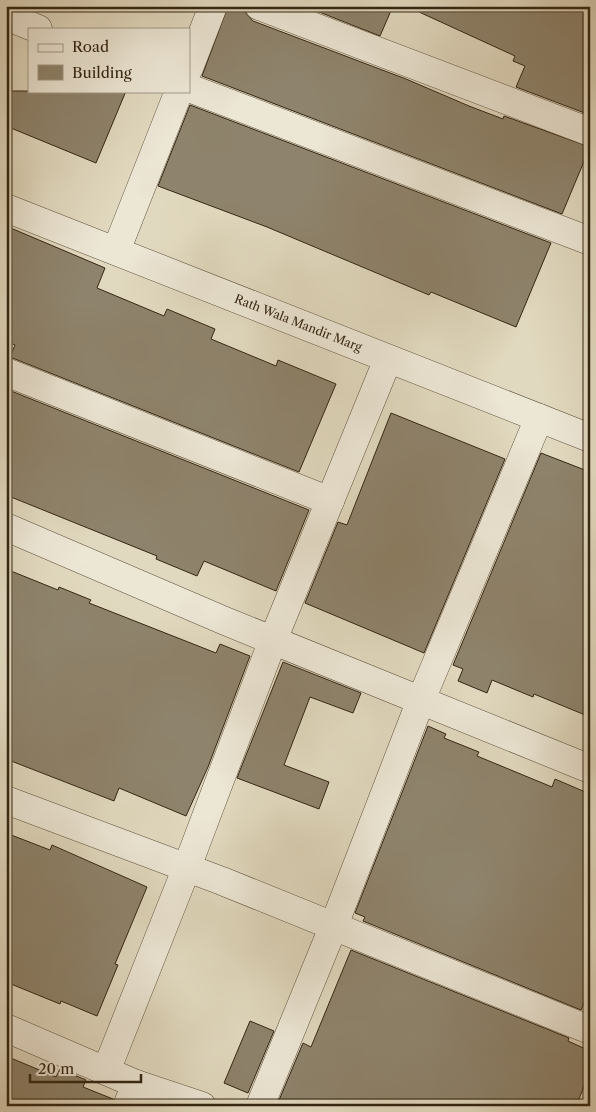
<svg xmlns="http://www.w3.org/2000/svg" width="596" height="1112" font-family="'Libre Caslon Text',serif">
<rect width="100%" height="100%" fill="#e1d9bf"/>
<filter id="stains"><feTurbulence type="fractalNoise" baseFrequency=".004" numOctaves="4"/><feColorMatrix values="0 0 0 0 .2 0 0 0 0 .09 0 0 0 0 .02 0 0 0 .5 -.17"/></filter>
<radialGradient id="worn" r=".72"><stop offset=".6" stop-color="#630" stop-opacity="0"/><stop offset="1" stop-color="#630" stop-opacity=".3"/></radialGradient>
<g fill="#8e836c" stroke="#342613">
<path d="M228 6 245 12 253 21 406 79 469 106 503 119 504 116 590 147 562 214 202 76Z"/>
<path d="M304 6H393L380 36Z"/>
<path d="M406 6H590V115L516 87 525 66 513 61 515 56Z"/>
<path d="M6 91H126L96 163 6 126Z"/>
<path d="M190 105 551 243 516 327 431 292 429 295 267 227 158 186Z"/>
<path d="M6 226 105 268 97 288 164 316 167 309 215 329 211 339 276 366 278 360 336 384 299 472 10 357 15 345 6 341Z"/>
<path d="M11 391 309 510 276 591 204 561 197 576 156 559 157 556 6 495V403Z"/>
<path d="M391 413 505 459 424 653 305 603 338 522 347 525Z"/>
<path d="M541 453 590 472V717L534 694 533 697 492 680 487 693 458 681 463 669 453 665Z"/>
<path d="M6 569 58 590 59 587 91 600 89 603 216 653 220 644 250 656 208 767 186 816 119 788 114 801 6 759Z"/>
<path d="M283 662 361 693 353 713 310 697 284 765 329 782 319 809 237 778Z"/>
<path d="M428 726 446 734 444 738 479 752 477 756 552 787 555 779 590 794V989L581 1010 363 921 365 917 355 913Z"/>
<path d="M6 833 50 850 52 845 147 887 115 964 118 965 97 1016 61 1001 60 1004 6 982Z"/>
<path d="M351 950 569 1038 568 1041 590 1051V1072L576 1106 277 1105 303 1043 311 1047Z"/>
<path d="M250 1021 274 1031 248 1093 224 1083Z"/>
<path d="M6 1056 56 1077 60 1069 86 1080 83 1087 113 1099 112 1106H6Z"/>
</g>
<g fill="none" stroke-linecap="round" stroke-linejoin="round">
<defs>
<g id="minor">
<path d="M259 6 590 132"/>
<path d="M6 16 38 29"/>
<path d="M189 68 213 6"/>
<path d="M189 88 590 241"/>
<path id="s1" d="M6 208 590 438"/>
<path d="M116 251 179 91"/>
<path d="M6 372 330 501"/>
<path d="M6 527 225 621 590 769"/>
<path d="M6 800 222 881 590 1030"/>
<path d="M6 1028 136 1084 202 1106"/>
<path d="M106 1071 187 867 273 640 388 359"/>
<path d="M127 1106 136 1084"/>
<path d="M260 1106 334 925 421 700 539 418"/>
</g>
</defs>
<use href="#minor" stroke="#5f533e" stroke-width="29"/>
<use href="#minor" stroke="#ece6d5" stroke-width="28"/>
</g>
<g text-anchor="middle" stroke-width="4" stroke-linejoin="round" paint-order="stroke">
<g font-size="12" fill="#342613" stroke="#ece6d5">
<text dy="4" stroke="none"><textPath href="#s1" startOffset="314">Rath Wala Mandir Marg</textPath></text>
</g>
</g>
<rect width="596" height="1112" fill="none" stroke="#e1d9bf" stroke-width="25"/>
<rect x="8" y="8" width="581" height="1097" fill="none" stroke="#342613" stroke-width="2.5"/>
<rect x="12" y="12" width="571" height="1087" fill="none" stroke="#342613"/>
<rect x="28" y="28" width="162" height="65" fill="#ece6d5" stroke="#a29987"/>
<rect x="38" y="44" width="25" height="8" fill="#ece6d5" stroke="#a29987"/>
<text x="72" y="52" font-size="15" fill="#342613">Road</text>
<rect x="38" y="65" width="25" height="15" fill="#8e836c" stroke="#a29987"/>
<text x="72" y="78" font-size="15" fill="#342613">Building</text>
<path d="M30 1074v8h111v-8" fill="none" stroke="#342613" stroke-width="2.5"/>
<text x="38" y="1074" font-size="15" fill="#342613" stroke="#ece6d5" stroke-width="4" paint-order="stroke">20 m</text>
<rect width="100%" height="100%" filter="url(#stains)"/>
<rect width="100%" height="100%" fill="url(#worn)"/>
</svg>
